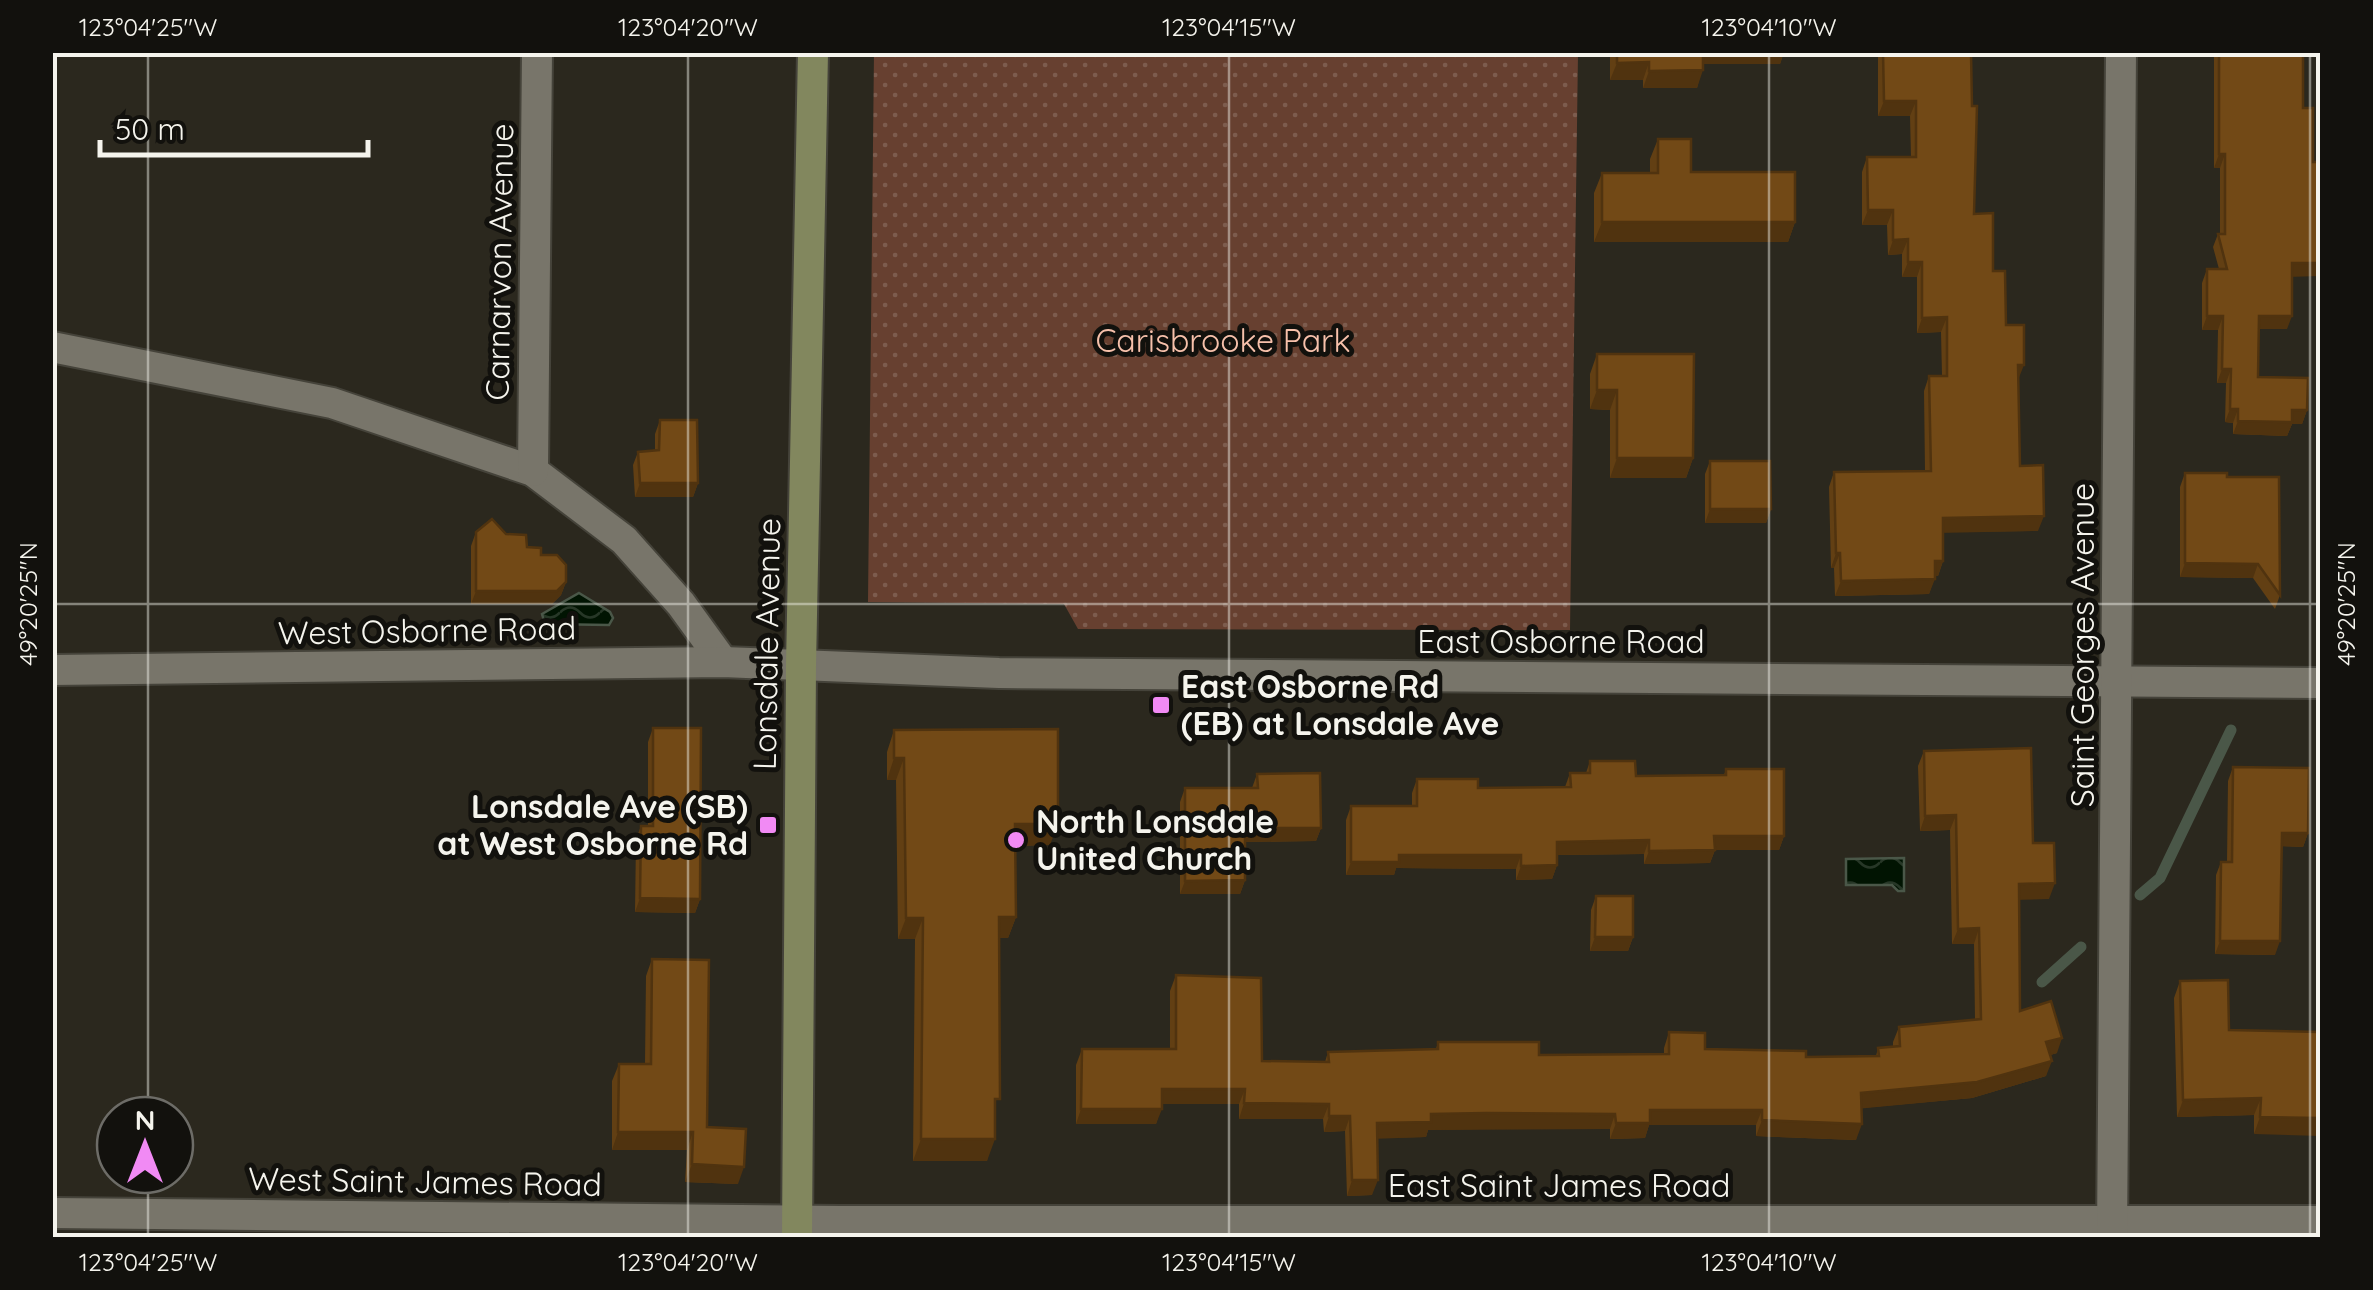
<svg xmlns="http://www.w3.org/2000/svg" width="2373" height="1290" font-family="Quicksand,sans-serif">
<defs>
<pattern id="green-dots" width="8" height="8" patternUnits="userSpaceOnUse" patternTransform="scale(2.5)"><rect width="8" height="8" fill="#674030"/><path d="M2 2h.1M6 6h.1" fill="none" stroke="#7d5c4e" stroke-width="1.8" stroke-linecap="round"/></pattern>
<pattern id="water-waves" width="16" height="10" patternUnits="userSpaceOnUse" patternTransform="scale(2.5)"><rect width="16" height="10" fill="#011402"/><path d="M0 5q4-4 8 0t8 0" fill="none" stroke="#273727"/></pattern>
</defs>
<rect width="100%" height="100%" fill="#2b281e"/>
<path fill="url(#green-dots)" d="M874 53H1578L1570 630 1078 629 1064 604 868 602Z"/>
<g fill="url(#water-waves)" stroke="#4a5748" stroke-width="2.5">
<path d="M579 593 610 612 613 618 609 625 545 624 542 614Z"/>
<path d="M1904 858V891H1898L1892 885H1846V859Z"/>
</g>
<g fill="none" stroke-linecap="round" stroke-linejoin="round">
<g stroke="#4a5748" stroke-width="11">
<path d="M2140 895 2160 878 2231 730"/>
<path d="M2042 982 2081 947"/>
</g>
<defs>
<g id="street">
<path d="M52 347 332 403 533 471 624 540 681 604 723 662"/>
<path d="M533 471 537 52"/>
<path d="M52 670 723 662 999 673 2320 683"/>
<path d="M52 1213 841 1221H2320"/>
<path d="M2112 1238 2121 52"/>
</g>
<path id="secondary" d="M797 1238 801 666 813 52"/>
</defs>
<use href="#street" stroke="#45433a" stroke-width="34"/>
<use href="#secondary" stroke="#45433a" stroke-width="34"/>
<use href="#street" stroke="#78756a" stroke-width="30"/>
<use href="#secondary" stroke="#82875e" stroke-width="30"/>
</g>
<g fill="#623f13">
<path d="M1610 52H1784L1780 64H1703L1697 88H1643V80H1610Z"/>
<path d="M1878 52H1971L1974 214 1993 271 2018 380 2020 466 2038 531 1943 532V561L1938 576H1935L1929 594 1835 596 1834 568H1831L1829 487 1834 472 1925 471 1924 391 1929 376H1942L1941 332 1917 333V277H1902V254L1888 255 1887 225H1862V172L1867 157H1911L1910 116H1878Z"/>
<path d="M2214 52H2303V108L2313 162H2320V276H2292L2287 329H2259L2258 377 2307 410 2302 424H2292L2287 436 2233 434V423L2225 422 2226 383H2217L2218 330H2202V283L2207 269H2219L2213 247 2218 234H2220V168H2214Z"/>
<path d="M1658 139 1691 172 1795 222 1788 242H1594V193L1602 173H1650V159Z"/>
<path d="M2320 335V384H2319L2318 342Z"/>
<path d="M1597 354 1693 458 1686 478H1610V410L1590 409V374Z"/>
<path d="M660 420 698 483 693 497H635L633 465 638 452 655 450V434Z"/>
<path d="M1710 461 1771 509 1766 523H1705V474Z"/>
<path d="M2185 473 2227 477 2280 595 2275 609 2253 578 2180 577V487Z"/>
<path d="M476 532 506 534 541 555 566 582 561 595 552 604H471V546Z"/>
<path d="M653 728 700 899 695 913 635 912 636 839 641 826H648V742Z"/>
<path d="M894 730 1050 845 1015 846 1016 917 1008 938H999L995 1111 987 1161H913L915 939H898L896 780H887V752Z"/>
<path d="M1924 751 2033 843 2049 899H2019L2020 1011 2057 1053 2050 1055 2046 1076 1972 1098 1861 1108 1856 1140 1756 1136V1125H1649L1645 1138 1610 1139V1129H1480L1428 1130 1426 1137 1377 1138 1372 1195 1347 1196 1345 1131 1324 1132 1323 1119H1239V1104H1162L1156 1124H1076V1065L1082 1049H1170V991L1176 975 1262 1061 1325 1062 1328 1052 1436 1049 1438 1042 1539 1055 1664 1054V1048L1669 1032 1705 1049 1806 1057 1876 1056 1878 1048 1893 1047V1042L1899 1027 1975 1020 1974 944H1952L1950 830 1920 831 1918 766Z"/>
<path d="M1590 761 1636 776 1724 775 1726 769 1784 836 1779 850H1715L1710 863 1644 864V854L1557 855V865L1552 879 1516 880V869L1396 868 1394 875H1346V820L1351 806H1412V793L1417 779 1478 788 1565 787 1570 773H1586Z"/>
<path d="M2233 767 2308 833 2303 847 2281 846 2275 955 2215 954 2216 875 2221 862H2227L2228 781Z"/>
<path d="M1257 774 1321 828 1316 841 1245 842V880L1240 894H1180V802L1185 788H1252Z"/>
<path d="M1596 896 1633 937 1628 951H1590L1591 910Z"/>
<path d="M652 959 707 1127 738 1184 685 1182 687 1150H612V1081L619 1064H645L646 976Z"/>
<path d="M2180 981 2229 1030 2320 1032 2254 1134V1115L2177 1117 2174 998Z"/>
</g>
<g fill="#50330f">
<path d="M1701 52H1784L1780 64H1697Z"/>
<path d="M1649 62 1643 80H1610L1617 63Z"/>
<path d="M1703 70 1697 88H1643L1649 71Z"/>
<path d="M1884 101H1916L1910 116H1878Z"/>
<path d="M2219 154H2225L2220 168H2214Z"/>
<path d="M1868 210H1893L1887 225H1862Z"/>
<path d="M1602 222H1795L1788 242H1594Z"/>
<path d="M1908 239 1902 254 1888 255 1893 240Z"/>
<path d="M1908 262H1922L1917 277H1902Z"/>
<path d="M2292 263H2320V276L2287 277Z"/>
<path d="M2207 316H2223L2218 330H2202Z"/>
<path d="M2259 316H2292L2287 329H2254Z"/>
<path d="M1947 317 1941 332 1917 333 1922 318Z"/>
<path d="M2018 365H2024L2018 380Z"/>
<path d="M2222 369H2231L2226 383H2217Z"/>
<path d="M1597 390H1617L1610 410 1590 409Z"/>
<path d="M2230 409H2238L2233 423 2225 422Z"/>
<path d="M2292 410H2307L2302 424H2292L2287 436 2233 434 2238 421Z"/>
<path d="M1617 458H1693L1686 478H1610Z"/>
<path d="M640 483H698L693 497H635Z"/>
<path d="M1710 509H1771L1766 523H1705Z"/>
<path d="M2044 516 2038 531 1937 533 1943 518Z"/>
<path d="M1836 553H1840L1834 568H1831Z"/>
<path d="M1935 561H1943L1938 576H1929Z"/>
<path d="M2185 563 2258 564 2253 578 2180 577Z"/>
<path d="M1935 579 1929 594 1835 596 1841 581Z"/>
<path d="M566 582 561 595 552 604H471L476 591Z"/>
<path d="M894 758H904L896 780H887Z"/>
<path d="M1956 815 1950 830 1920 831 1925 816Z"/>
<path d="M1015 824H1058L1050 845 1007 846Z"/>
<path d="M1245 828H1321L1316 841 1240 842Z"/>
<path d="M2282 833H2308L2303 847 2277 846Z"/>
<path d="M1714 836H1784L1779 850H1709Z"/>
<path d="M1649 840 1644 854 1552 855 1557 842Z"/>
<path d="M1715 850 1710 863 1644 864 1649 851Z"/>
<path d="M1399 855H1521L1516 869 1396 868 1394 875H1346L1351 862Z"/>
<path d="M1557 865 1552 879 1516 880 1521 866Z"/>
<path d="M1245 880 1240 894H1180L1185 881Z"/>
<path d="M2055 883 2049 899 2013 900 2019 884Z"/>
<path d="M640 898 700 899 695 913 635 912Z"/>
<path d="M999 917H1016L1008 938H991Z"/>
<path d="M906 918H923L915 939H898Z"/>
<path d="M1979 928 1974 944H1952L1958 929Z"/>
<path d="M1595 937H1633L1628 951H1590Z"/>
<path d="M2220 941H2280L2275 955 2215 954Z"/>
<path d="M2062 1038 2057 1053 2041 1058 2046 1042Z"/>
<path d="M2052 1061 2046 1076 1972 1098 1856 1109 1861 1093Z"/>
<path d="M1162 1089H1245L1239 1104H1156Z"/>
<path d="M2261 1098 2254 1115 2177 1117 2183 1100Z"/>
<path d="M1244 1103 1329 1104 1323 1119H1239Z"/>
<path d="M1081 1109H1162L1156 1124H1076Z"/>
<path d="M1650 1110H1762L1756 1125H1649L1645 1138 1610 1139 1616 1123Z"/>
<path d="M1486 1113 1615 1114 1610 1129 1428 1130 1426 1137 1371 1139 1377 1123 1431 1114Z"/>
<path d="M1329 1116H1350L1345 1131 1324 1132Z"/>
<path d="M2260 1117 2320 1118V1136L2254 1134Z"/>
<path d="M1762 1120 1862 1124 1856 1140 1756 1136Z"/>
<path d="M618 1132H693L687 1150H612Z"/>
<path d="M921 1139H995L987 1161H913Z"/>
<path d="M692 1164 744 1167 738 1184 685 1182Z"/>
<path d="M1352 1180H1378L1372 1195 1347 1196Z"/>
</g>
<g fill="#724916" stroke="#50330f" stroke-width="2.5">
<path d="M1617 52H1703V70L1649 71V62L1617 63Z"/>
<path d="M1883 52H1971L1972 106H1977L1974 214 1993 213V271H2005L2006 325H2024V365H2018L2020 466 2043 465 2044 516 1943 518V561H1935V579L1841 581 1840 553H1836L1834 472 1931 471 1929 376H1947V317L1922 318V262H1908V239L1893 240V210H1868L1867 157H1916V101H1884Z"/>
<path d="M2219 52H2303V108H2313V162H2320V263H2292V316H2259L2258 377 2308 378 2307 410H2292V422L2238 421V409H2230L2231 369H2222L2223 316H2207V269H2227L2218 234H2225V154H2219Z"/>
<path d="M1658 139H1691V172H1795V222H1602V173H1658Z"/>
<path d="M1597 354H1694L1693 458H1617V390H1597Z"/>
<path d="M660 420H697L698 483H640L638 452 659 450Z"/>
<path d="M1710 461H1770L1771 509H1710Z"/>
<path d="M2185 473H2227V477H2279L2280 595 2258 564 2185 563Z"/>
<path d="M492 519 506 534 526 535 527 547 541 548V555H557L566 565V582L557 591H476V532Z"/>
<path d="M653 728H701L700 899 640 898 641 826H653Z"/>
<path d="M1058 729V824H1015L1016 917H999L1000 1099H995V1139H921L923 918H906L904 758H894V730Z"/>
<path d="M2031 748 2033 843H2054L2055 883 2019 884 2020 1011 2051 1001 2062 1038 2046 1042 2052 1061 1977 1082 1861 1093 1862 1124 1762 1120V1110H1650V1123H1616L1615 1114 1486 1113 1431 1114V1122L1377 1123 1378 1180H1352L1350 1116H1329V1104L1244 1103 1245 1089H1162V1109H1081L1082 1049H1176V975L1261 978 1262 1061 1329 1062 1328 1052 1438 1049V1042H1539V1055L1669 1054V1032L1705 1033V1049L1806 1051V1057L1879 1056 1878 1048 1900 1046 1899 1027 1981 1019 1979 928 1958 929 1956 815 1925 816 1924 751Z"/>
<path d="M1590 761H1635L1636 776 1726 775V769H1784V836H1714L1715 850 1649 851V840L1557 842V865L1521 866V855H1399V862H1351V806H1417V779H1478V788L1571 787 1570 773H1590Z"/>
<path d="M2233 767 2309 768 2308 833H2282L2280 941H2220L2221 862H2232Z"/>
<path d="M1320 773 1321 828H1245V880L1185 881V788H1258L1257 774Z"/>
<path d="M1596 896H1633V937H1595Z"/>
<path d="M652 959 709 960 707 1127 746 1129 744 1167 692 1164 693 1132H618L619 1064H651Z"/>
<path d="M2228 980 2229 1030 2320 1032V1118L2260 1117 2261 1098 2183 1100 2180 981Z"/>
</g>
<path fill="none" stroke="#f5f4ed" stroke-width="2.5" stroke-opacity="0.45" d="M148 52V1115M688 52V1238M1229 52V1238M1769 52V1238M2310 52V1238M52 604H2320M148 1175V1238"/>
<g fill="#f18af4" stroke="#12110d" stroke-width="4">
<rect x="1151" y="695" width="20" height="20" rx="5"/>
<rect x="758" y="815" width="20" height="20" rx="5"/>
<circle cx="1016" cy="840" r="10"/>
</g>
<g text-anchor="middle" stroke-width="10" stroke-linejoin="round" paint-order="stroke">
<g font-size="32" fill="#f5f4ed" stroke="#12110d">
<text transform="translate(500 262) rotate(-89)" y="11">Carnarvon Avenue</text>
<text transform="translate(427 631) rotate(-1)" y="11">West Osborne Road</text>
<text x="1561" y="653">East Osborne Road</text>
<text transform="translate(767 644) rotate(-89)" y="11">Lonsdale Avenue</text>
<text transform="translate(2083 645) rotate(-90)" y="11">Saint Georges Avenue</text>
<text transform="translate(425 1182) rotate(1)" y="11">West Saint James Road</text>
<text x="1559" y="1197">East Saint James Road</text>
</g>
<g font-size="32" fill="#f7c1ab" stroke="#12110d">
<text x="1223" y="352">Carisbrooke Park</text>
</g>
<g font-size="32" font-weight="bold" fill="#f5f4ed" stroke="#12110d" text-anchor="start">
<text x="1181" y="698">East Osborne Rd<tspan x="1181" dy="37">(EB) at Lonsdale Ave</tspan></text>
<text x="748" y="818" text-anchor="end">Lonsdale Ave (SB)<tspan x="748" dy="37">at West Osborne Rd</tspan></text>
<text x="1036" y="833">North Lonsdale<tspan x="1036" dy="37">United Church</tspan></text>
</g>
</g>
<rect width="2373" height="1290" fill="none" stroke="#12110d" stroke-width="110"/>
<g transform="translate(145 1145)"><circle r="48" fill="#12110d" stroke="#6d6c67" stroke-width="2.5"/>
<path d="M0-8L18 38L0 25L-18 38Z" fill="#f18af4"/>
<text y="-15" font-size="28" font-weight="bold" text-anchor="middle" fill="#f5f4ed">N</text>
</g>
<path d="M100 140v15h268v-15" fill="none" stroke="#f5f4ed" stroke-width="5"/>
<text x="115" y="140" font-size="30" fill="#f5f4ed" stroke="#12110d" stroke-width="8" paint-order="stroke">50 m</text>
<rect x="55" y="55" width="2263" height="1180" fill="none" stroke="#f5f4ed" stroke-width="4"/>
<g font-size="25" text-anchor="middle" fill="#f5f4ed">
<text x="148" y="36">123°04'25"W</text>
<text x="688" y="36">123°04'20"W</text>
<text x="1229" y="36">123°04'15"W</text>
<text x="1769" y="36">123°04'10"W</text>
<text transform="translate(28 604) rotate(-90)" y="9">49°20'25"N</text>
<text transform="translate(2346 604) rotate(-90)" y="9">49°20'25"N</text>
<text x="148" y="1271">123°04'25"W</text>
<text x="688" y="1271">123°04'20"W</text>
<text x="1229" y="1271">123°04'15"W</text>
<text x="1769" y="1271">123°04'10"W</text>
</g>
</svg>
